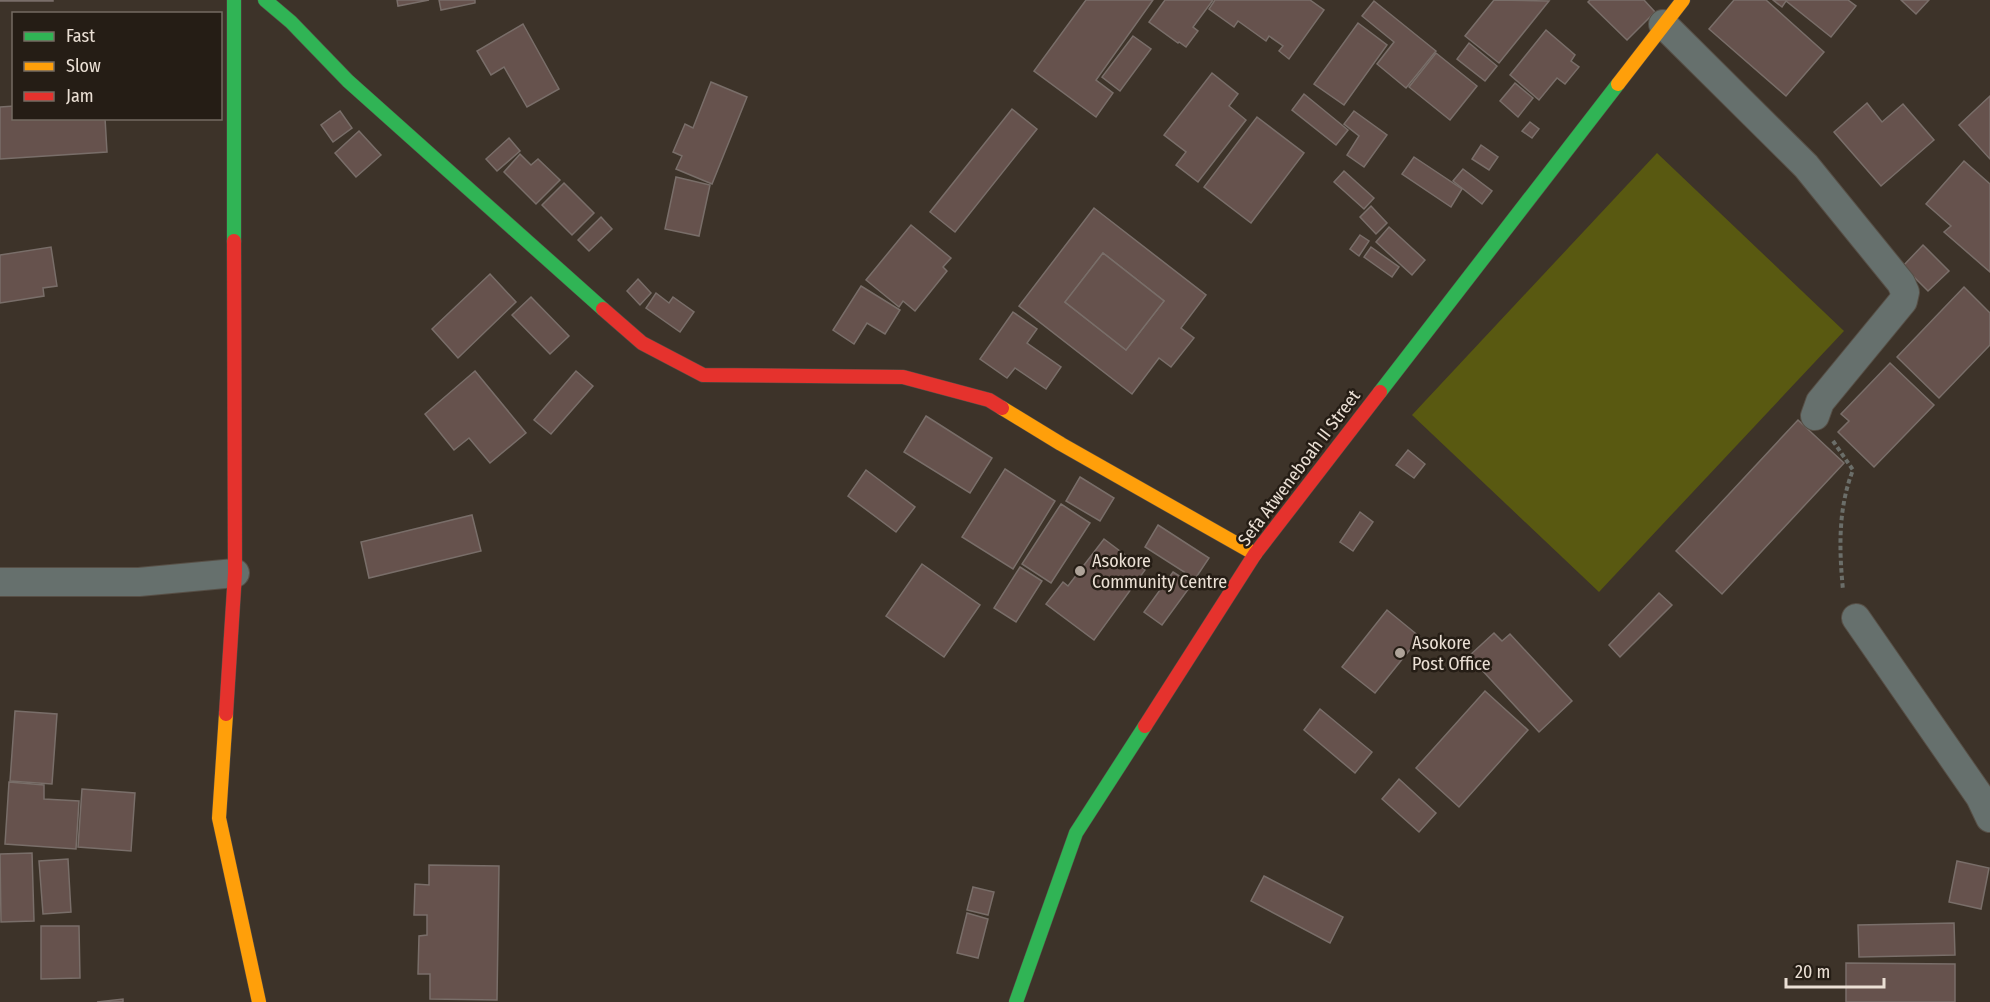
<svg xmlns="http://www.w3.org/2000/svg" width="1990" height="1002" font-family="'Fira Sans Condensed',sans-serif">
<rect width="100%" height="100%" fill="#3d3329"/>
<path fill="#595911" d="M1657 153 1844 331 1599 592 1412 415Z"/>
<g fill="#66524d" stroke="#796e69" stroke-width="1.5" fill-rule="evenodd">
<rect x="0" y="0" width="53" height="1"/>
<path d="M397 0H429L398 6Z"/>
<path d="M439 0H475V3L441 10Z"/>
<path d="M1086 0H1153L1096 80 1113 93 1096 117 1034 71Z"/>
<path d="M1165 0H1213L1193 27 1198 31 1186 47 1179 42 1178 43 1149 22Z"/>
<path d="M1215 0H1310L1324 10 1289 59 1279 51 1283 46 1269 36 1266 41 1238 21 1234 27 1209 9Z"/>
<path d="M1494 0 1549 1 1499 63 1465 36Z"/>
<path d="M1590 0H1644L1655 12 1627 40 1588 2Z"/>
<path d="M1734 0H1766L1824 52 1786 96 1709 29Z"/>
<path d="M1773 0H1848L1856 6 1831 37 1786 1 1782 7Z"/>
<path d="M1901 0H1929L1916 14Z"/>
<path d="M1374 1 1436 51 1406 88 1377 64 1394 42 1362 16Z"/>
<path d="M1358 23 1387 45 1344 105 1314 84Z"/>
<path d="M523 24 559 89 527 107 504 67 491 75 477 51Z"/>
<path d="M1546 30 1575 55 1571 61 1579 67 1565 84 1557 78 1539 100 1510 75Z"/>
<path d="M1133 36 1151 49 1120 91 1102 77Z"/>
<path d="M1469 43 1497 66 1485 81 1457 59Z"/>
<path d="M1436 53 1477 86 1450 120 1409 87Z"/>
<path d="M1212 73 1238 94 1229 106 1246 120 1198 182 1176 165 1186 152 1164 135Z"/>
<path d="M711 82 747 97 712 184 676 169 682 156 673 152 685 124 693 128Z"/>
<path d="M1515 83 1533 98 1518 117 1500 101Z"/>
<path d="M1304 94 1348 130 1336 145 1292 110Z"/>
<path d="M1990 96V159L1959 125Z"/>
<path d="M1867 103 1882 122 1903 104 1934 140 1881 186 1834 132Z"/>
<path d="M14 106V118H105L107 152 0 159V107Z"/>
<path d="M1012 109 1037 129 955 232 930 212Z"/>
<path d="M340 111 352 128 333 142 321 125Z"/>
<path d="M1354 111 1387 135 1364 167 1347 155 1359 136 1344 124Z"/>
<path d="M1257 117 1304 153 1251 223 1204 187Z"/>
<path d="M1530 122 1539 129 1532 138 1522 131Z"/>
<path d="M359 131 381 155 356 177 335 153Z"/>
<path d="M509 138 520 151 497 171 486 159Z"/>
<path d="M1481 145 1498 157 1489 170 1472 159Z"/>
<path d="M520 154 531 165 538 159 560 180 536 204 504 172Z"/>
<path d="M1414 157 1462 189 1451 207 1402 174Z"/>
<path d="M1964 161 1990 184V272L1944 232 1951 226 1926 204Z"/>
<path d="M1463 169 1492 191 1482 204 1453 181Z"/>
<path d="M1344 171 1374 198 1364 209 1334 182Z"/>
<path d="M676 177 710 185 699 236 665 229Z"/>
<path d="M564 183 594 213 572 235 542 205Z"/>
<path d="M1371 206 1387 223 1376 234 1360 217Z"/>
<path d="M1094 208 1206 295 1181 328 1194 338 1171 367 1159 358 1132 394 1019 306ZM1103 253 1164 301 1126 350 1065 302Z"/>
<path d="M601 217 612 229 589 251 578 240Z"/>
<path d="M911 225 951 258 943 267 947 271 915 311 903 301 899 307 866 280Z"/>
<path d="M1389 227 1425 260 1412 275 1376 242Z"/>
<path d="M1360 235 1369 241 1359 256 1350 249Z"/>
<path d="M1923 245 1949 271 1928 291 1903 266Z"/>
<path d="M51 247 57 286 43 288 44 296 0 303V255Z"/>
<path d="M1371 247 1399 267 1392 277 1364 257Z"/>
<path d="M1103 253 1164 301 1126 350 1065 302Z"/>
<path d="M490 274 516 302 458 358 432 329Z"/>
<path d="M638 279 651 293 640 305 627 291Z"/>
<path d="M861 286 900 310 885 334 867 323 854 344 833 330Z"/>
<path d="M1964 287 1990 313V345L1939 398 1897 357Z"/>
<path d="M656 293 669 303 673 297 694 312 680 332 646 308Z"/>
<path d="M531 297 569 336 550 354 512 315Z"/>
<path d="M1013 312 1037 329 1027 343 1061 367 1046 389 1015 368 1007 378 980 359Z"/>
<path d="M1890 363 1934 405 1874 467 1838 432 1849 421 1841 414Z"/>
<path d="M475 371 526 433 490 463 469 438 454 450 425 414Z"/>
<path d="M576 371 593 386 551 434 534 420Z"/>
<path d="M926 416 992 458 970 493 904 452Z"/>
<path d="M1798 420 1844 463 1722 594 1676 551Z"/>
<path d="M1408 450 1425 464 1414 478 1396 465Z"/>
<path d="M1005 469 1055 501 1013 569 962 537Z"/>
<path d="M866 470 915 507 896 532 848 496Z"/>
<path d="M1080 477 1114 498 1100 521 1066 501Z"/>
<path d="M1061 504 1090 523 1051 583 1022 564Z"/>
<path d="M1360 512 1373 522 1353 551 1340 542Z"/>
<path d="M472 515 481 551 369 578 361 542Z"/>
<path d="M1158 525 1209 558 1195 579 1145 547Z"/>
<path d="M1104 539 1145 570 1094 640 1046 604 1063 582 1068 586Z"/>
<path d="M922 564 980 605 944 657 886 616Z"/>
<path d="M1020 567 1042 581 1016 622 994 608Z"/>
<path d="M1173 572 1192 584 1162 625 1144 612Z"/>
<path d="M1659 593 1672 605 1620 657 1609 645Z"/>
<path d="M1387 610 1420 637 1375 693 1342 667Z"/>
<path d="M1494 633 1502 641 1510 634 1572 701 1539 732 1469 656Z"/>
<path d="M1485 691 1528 730 1459 807 1416 768Z"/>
<path d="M1320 709 1372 752 1355 773 1304 730Z"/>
<path d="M15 711 57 714 52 784 10 781Z"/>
<path d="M1399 779 1436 813 1419 832 1382 799Z"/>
<path d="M9 782 44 785V799L79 801 76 849 5 844Z"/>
<path d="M82 789 135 793 131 851 78 847Z"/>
<path d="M32 853 34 921 1 922 0 854Z"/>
<path d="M68 859 71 912 43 914 39 861Z"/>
<path d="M1957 861 1989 868 1981 909 1949 902Z"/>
<path d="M429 865 499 866 497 1000 430 999V974H418L419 936 427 935V915H414L415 884 429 885Z"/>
<path d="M1264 876 1343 917 1330 943 1251 901Z"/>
<path d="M973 887 994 892 988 915 967 910Z"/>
<path d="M967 913 988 919 978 958 957 953Z"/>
<path d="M1954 923 1955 955 1859 957 1858 925Z"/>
<path d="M41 926H79L80 978 41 979Z"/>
<path d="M1846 963 1955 964V1002H1846Z"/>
<path d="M123 999V1002H97Z"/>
</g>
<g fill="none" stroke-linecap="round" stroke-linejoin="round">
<defs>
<g id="street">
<path d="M1663 24 1806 166 1901 283 1905 292 1903 301 1820 402 1815 416"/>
<path d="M0 582H139L235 573"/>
<path d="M1856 618 1980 797 1990 818"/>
</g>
<g id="fast">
<path d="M234 0V241"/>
<path d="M265 0 291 22 348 81 603 309"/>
<path d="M1380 392 1618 84"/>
<path d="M1016 1002 1076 833 1145 726"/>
</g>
<g id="slow">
<path d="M1618 84 1683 0"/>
<path d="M1002 408 1061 444 1255 554"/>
<path d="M226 714 219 818 259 1002"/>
</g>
<g id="jam">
<path d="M603 309 642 343 703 375 903 377 989 400 1002 408"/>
<path d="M226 714 235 573 234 241"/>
<path d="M1145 726 1255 554 1380 392"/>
</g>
</defs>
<use href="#street" stroke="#574f46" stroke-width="30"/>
<use href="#fast" stroke="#574f46" stroke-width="15"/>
<use href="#slow" stroke="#574f46" stroke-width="15"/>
<use href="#jam" stroke="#574f46" stroke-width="15"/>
<path stroke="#6b6e69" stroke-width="4" stroke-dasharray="4.5 3" stroke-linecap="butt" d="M1833 441 1853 470C1838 508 1839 549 1843 590"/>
<use href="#street" stroke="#66706d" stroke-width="28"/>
<use href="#fast" stroke="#30b455" stroke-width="14"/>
<use href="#slow" stroke="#ff9f0a" stroke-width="14"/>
<use href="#jam" stroke="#e5322d" stroke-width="14"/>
</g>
<g fill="#aea399" stroke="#251d15" stroke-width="2">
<circle cx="1080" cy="571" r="6"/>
<circle cx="1400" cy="653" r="6"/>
</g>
<g text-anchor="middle" stroke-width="5" stroke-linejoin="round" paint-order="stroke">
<g font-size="18" fill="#ebe0d5" stroke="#251d15">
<text transform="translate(1299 468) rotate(-53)" y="6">Sefa Atweneboah II Street</text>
</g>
<g font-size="18" fill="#ebe0d5" stroke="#251d15" text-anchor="start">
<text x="1092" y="567">Asokore<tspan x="1092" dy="21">Community Centre</tspan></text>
<text x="1412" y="649">Asokore<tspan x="1412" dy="21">Post Office</tspan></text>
</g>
</g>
<rect x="12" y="12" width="210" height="108" fill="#251d15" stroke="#746b62" stroke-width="1.5"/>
<rect x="24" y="32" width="30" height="9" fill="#30b455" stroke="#746b62" stroke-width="1.5"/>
<text x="66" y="42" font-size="18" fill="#ebe0d5">Fast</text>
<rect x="24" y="62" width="30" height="9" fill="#ff9f0a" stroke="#746b62" stroke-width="1.5"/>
<text x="66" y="72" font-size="18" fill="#ebe0d5">Slow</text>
<rect x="24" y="92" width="30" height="9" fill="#e5322d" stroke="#746b62" stroke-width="1.5"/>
<text x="66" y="102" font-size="18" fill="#ebe0d5">Jam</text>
<path d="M1786 978v9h98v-9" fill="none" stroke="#ebe0d5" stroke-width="3"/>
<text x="1795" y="978" font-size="18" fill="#ebe0d5" stroke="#251d15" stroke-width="4.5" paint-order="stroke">20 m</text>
</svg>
